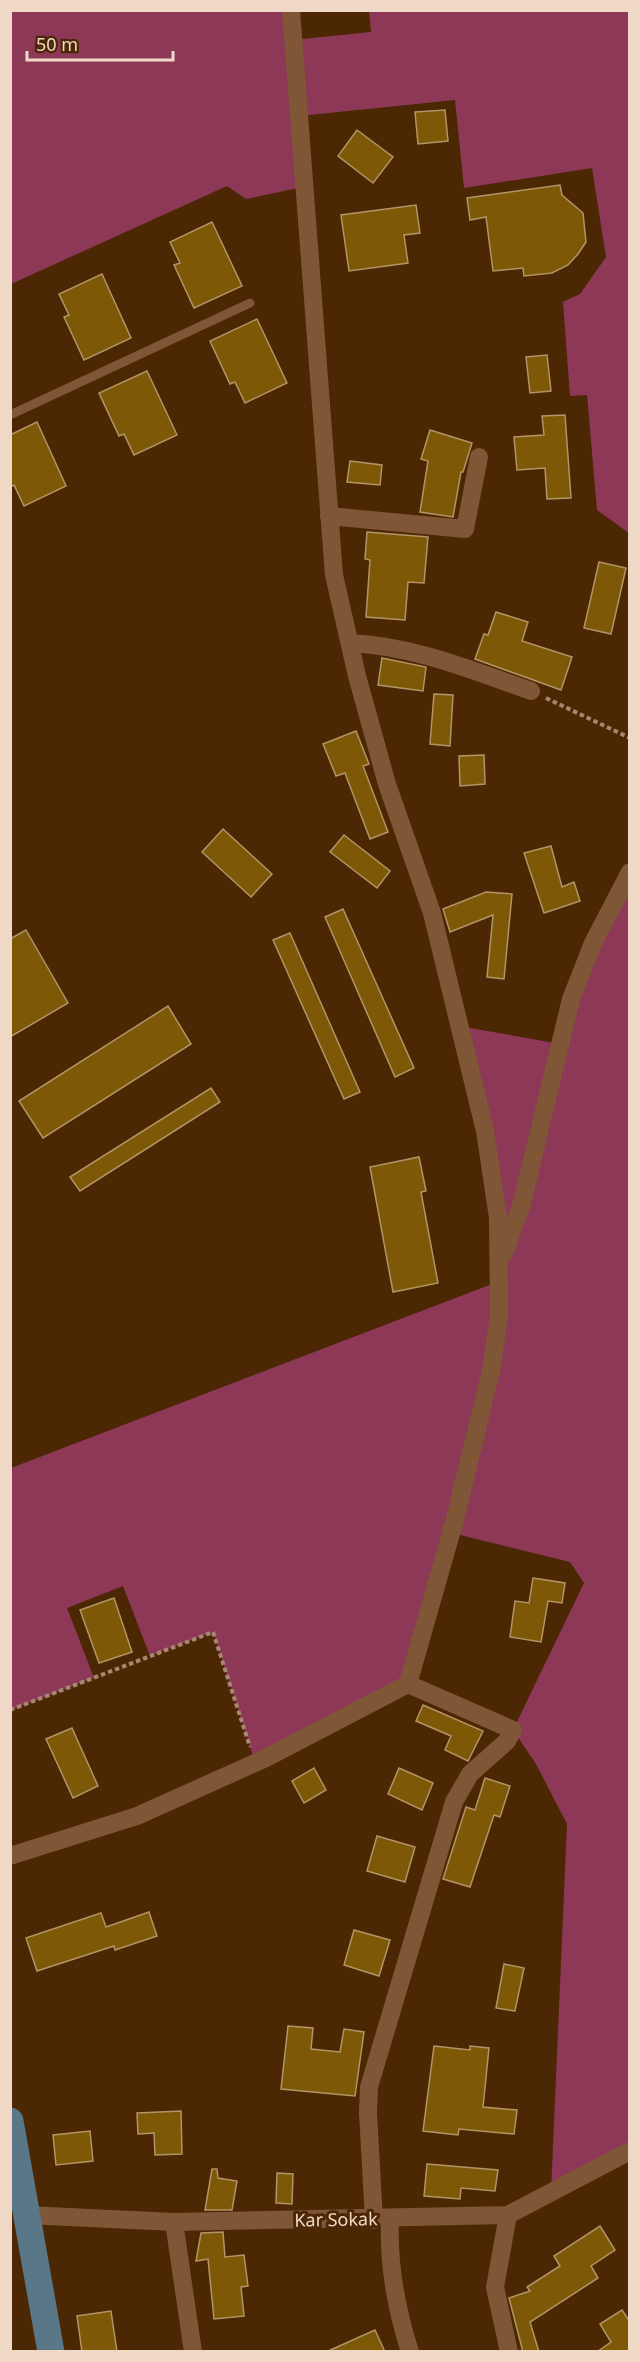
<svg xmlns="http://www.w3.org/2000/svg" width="640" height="2362" font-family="'Noto Sans',sans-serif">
<rect width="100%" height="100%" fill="#4b2704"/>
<g fill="#8e3858">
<path d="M10 11H291L293 40 371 32 369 11H629V533L597 510 587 395 570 396 563 302 580 294 606 257 592 168 464 188 455 100 299 116 303 187 246 199 227 186 11 284Z"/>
<path d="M629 872V2151L551 2192 567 1824 536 1764 513 1730 584 1583 570 1562 452 1533 408 1684 255 1762 213 1632 150 1656 123 1586 67 1608 94 1678 11 1710V1468L500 1281V1266L459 1026 560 1044Z"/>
</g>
<g fill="#7d5807" stroke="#b19567" stroke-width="1.5">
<path d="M445 110 448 141 418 144 415 112Z"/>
<path d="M357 130 393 157 373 183 338 156Z"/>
<path d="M560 185 562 195 583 213 586 242 578 254 568 265 552 273 524 276 523 268 493 271 486 217 470 220 467 198Z"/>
<path d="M416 205 420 233 404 235 408 263 349 271 341 215Z"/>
<path d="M212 222 242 286 194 308 174 265 180 263 170 242Z"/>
<path d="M102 274 131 338 84 360 64 317 69 315 59 294Z"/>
<path d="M257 319 287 383 245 403 235 382 230 384 210 341Z"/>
<path d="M547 355 551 391 530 393 526 357Z"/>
<path d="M147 371 177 435 134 455 124 434 119 436 99 393Z"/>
<path d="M565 415 571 498 547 499 545 468 517 470 514 437 544 435 542 416Z"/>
<path d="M37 422 66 486 24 506 14 485 10 487V435Z"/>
<path d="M430 430 472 443 463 472H461L453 517 420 512 428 461 421 459Z"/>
<path d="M350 461 382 465 380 485 347 482Z"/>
<path d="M367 532 428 537 424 583 408 582 405 620 366 617 370 560 365 559Z"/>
<path d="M599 562 626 568 611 634 584 628Z"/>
<path d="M496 612 528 622 522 641 572 657 561 690 475 659 484 634 488 635Z"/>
<path d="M382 658 426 667 423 691 378 685Z"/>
<path d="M434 694 453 695 450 746 430 744Z"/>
<path d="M356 731 369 764 363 766 388 832 370 839 345 773 336 776 323 744Z"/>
<path d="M484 755 485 784 460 786 459 756Z"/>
<path d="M223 829 272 874 251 897 202 852Z"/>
<path d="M344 835 390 871 377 888 330 852Z"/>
<path d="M551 846 562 887 574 882 580 901 544 913 524 853Z"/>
<path d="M486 892 512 894 504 979 487 977 493 915 450 932 443 909Z"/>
<path d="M343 909 414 1068 395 1077 325 917Z"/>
<path d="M26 930 68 1003 10 1037V939Z"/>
<path d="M290 933 360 1092 344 1099 273 940Z"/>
<path d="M168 1006 191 1044 43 1138 19 1101Z"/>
<path d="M211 1088 220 1102 80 1191 70 1177Z"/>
<path d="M419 1157 426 1191 421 1192 438 1283 393 1292 370 1167Z"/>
<path d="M533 1578 565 1583 562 1603 548 1601 541 1642 510 1637 515 1601 529 1603Z"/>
<path d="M114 1598 132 1652 99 1663 80 1610Z"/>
<path d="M423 1705 483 1731 468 1761 445 1750 451 1736 416 1721Z"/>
<path d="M72 1728 98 1786 73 1798 46 1739Z"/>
<path d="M314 1768 326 1790 304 1803 292 1781Z"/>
<path d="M399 1768 433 1783 422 1810 388 1794Z"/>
<path d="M485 1778 510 1786 500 1817 494 1815 470 1887 443 1879 466 1807 475 1810Z"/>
<path d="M377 1836 415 1847 405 1882 367 1871Z"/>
<path d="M149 1912 157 1936 115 1950 114 1946 37 1971 26 1938 101 1913 106 1927Z"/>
<path d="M354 1930 390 1940 379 1976 344 1965Z"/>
<path d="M504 1964 524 1968 515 2011 496 2008Z"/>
<path d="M288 2026 313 2028 311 2049 340 2052 344 2029 364 2032 355 2096 281 2089Z"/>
<path d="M434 2046 470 2050V2046L489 2048 483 2107 517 2110 514 2134 459 2129 458 2135 423 2131Z"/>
<path d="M181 2111 182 2154 155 2155 154 2133 138 2134 137 2113Z"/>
<path d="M90 2131 93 2161 56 2165 53 2135Z"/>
<path d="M427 2164 498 2170 495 2191 461 2188 460 2199 424 2196Z"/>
<path d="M212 2169H217L218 2178 237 2181 232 2210H205Z"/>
<path d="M277 2173 293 2174 292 2204 276 2203Z"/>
<path d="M600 2226 615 2250 591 2266 598 2278 530 2322 539 2352H523L509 2298 530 2291 527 2287 560 2266 554 2256Z"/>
<path d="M223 2232 225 2257 244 2255 248 2286 241 2287 244 2316 214 2319 208 2259 196 2261 201 2233Z"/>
<path d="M622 2310 630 2322V2352H597L611 2342 600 2324Z"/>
<path d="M111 2311 117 2352H82L77 2316Z"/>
<path d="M375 2330 385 2352H326Z"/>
</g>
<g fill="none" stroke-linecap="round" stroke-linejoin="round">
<g stroke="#a5886f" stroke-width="4" stroke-dasharray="4.5 3" stroke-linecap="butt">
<path d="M546 698 630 738"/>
<path d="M10 1710 213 1632 250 1747"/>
</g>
<path stroke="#7f5736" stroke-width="9" d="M10 415 250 303"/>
<g stroke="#7f5736" stroke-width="18">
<path d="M329 516 465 529 479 457"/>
<path d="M350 643C414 646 471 670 531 691"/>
<path d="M504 1254 522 1203 571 999 593 943 630 872"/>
<path d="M10 1856 137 1816 266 1758 408 1684 454 1523 492 1367 499 1314 498 1218 485 1131 432 913 387 784 357 676 334 575 291 10"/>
<path d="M27 2215 174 2222 508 2215 630 2151"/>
<path d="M508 2215 495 2287 509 2352"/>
<path d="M390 2219C388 2265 396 2308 410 2352"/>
<path d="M374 2220 368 2113 369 2087 454 1802 470 1774 507 1741 513 1730 408 1684"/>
<path d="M174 2222 193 2352"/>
</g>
<path stroke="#597787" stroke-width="27" d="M10 2121 51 2352"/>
</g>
<g text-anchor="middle" stroke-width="6" stroke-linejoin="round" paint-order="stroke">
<g font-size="18" fill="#f0d8c7" stroke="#4b2704">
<text transform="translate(336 2220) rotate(-1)" y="6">Kar Sokak</text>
</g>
</g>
<rect width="640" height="2362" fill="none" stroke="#f0d8c7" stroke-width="24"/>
<path d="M27 51v9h146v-9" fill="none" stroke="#f0d8c7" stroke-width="3"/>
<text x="36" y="51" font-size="18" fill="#f0d8c7" stroke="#4b2704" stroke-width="4.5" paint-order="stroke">50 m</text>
</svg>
